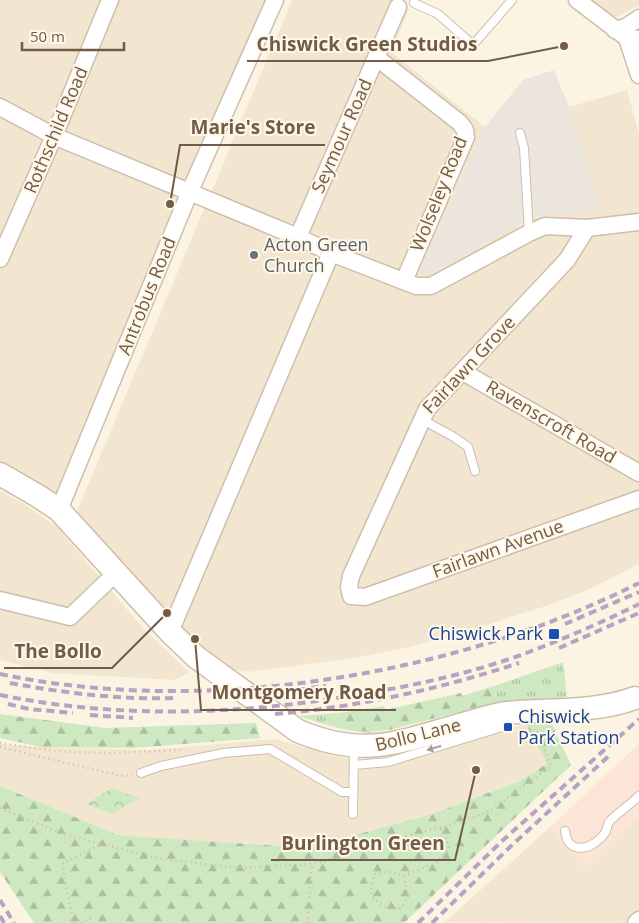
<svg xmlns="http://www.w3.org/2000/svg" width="639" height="923" font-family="'Open Sans',sans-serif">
<defs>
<pattern id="grass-tufts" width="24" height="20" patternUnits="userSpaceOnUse" patternTransform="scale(1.25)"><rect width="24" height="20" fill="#cee8c1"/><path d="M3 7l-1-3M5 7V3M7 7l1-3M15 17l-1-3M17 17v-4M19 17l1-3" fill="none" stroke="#acbf9f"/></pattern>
<pattern id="forest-firs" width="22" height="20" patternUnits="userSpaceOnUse" patternTransform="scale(1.25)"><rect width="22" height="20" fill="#cee8c1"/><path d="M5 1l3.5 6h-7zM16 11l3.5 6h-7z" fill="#acbf9f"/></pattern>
<pattern id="park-crowns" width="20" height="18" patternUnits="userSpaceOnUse" patternTransform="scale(1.25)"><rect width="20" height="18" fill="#cee8c1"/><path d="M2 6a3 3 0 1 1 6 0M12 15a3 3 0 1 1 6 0" fill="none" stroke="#acbf9f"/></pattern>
</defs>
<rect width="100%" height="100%" fill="#fbf4e2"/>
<g fill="#f3e6d1">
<path d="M0 0H273L64 508 0 463Z"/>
<path d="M292 0H398L409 10 391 52 485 127 420 270 532 217 601 210 569 107 627 90 639 134V564L585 591 546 606 442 639 400 649 355 658 249 672 221 669 108 551 77 511Z"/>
<path d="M592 0H639V6L613 18Z"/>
<path d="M0 491 26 505 58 528 140 625 189 672 175 680 53 673 0 660Z"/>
<path d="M526 724 548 765 518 781 432 814 308 848 117 835 0 786V744L41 747 149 750 275 739 337 757 375 763Z"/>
<path d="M639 816V923L445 922 549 828 585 867Z"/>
</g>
<path fill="#fce4d6" d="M639 744V816L585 867 549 828Z"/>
<path fill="#ebe5dd" d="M554 70 569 107 602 210 532 217 428 275 420 270 485 127 523 80Z"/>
<g fill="url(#grass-tufts)">
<path d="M563 662 567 697 497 702 494 686Z"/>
<path d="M339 713 336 716 335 721 338 726 379 733C350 733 326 725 299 716Z"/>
</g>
<g fill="url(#forest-firs)">
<path d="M494 686 497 702 393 729C376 733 355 731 338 726L335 721 336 716 339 713 384 706 385 710 461 693 462 696Z"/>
<path d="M0 714 105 728 256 723 260 738 133 748 41 747 0 738Z"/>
<path d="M550 720 571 765 404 923H34L0 872V786L118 835 308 848 432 814 519 781 547 764 526 724Z"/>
</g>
<path fill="url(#park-crowns)" d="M112 788 140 798 112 814 86 804Z"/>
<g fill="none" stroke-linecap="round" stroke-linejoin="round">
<defs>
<g id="lane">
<path d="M414 3 438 14 473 45 512 0"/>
<path d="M520 133 524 148 529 233"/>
<path d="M421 419 454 437 468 447 475 471"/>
<path d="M354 765 388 762 502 727 501 716"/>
<path d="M141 773 161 766 224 753 270 749 342 792H353"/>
<path d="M353 814 354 748"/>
<path d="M565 831C568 857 594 849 605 833 607 830 607 826 609 822 616 814 631 804 639 796"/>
</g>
<g id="street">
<path d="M577 0 627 38 639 39"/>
<path d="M615 30 626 27 639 18"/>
<path d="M627 38 639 75"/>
<path d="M377 58 460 123 465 130 466 137 404 281"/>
<path d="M0 107 54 136 298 237 331 253 416 286H431L529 233 545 226 587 228 639 222"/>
<path d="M587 228 567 260 427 409 351 576 349 587 351 596 365 597 639 499"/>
<path d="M298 237 398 7"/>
<path d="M0 259 54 136 110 0"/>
<path d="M463 372 639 473"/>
<path d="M59 510 190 191 275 0"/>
<path d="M0 600 70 617 116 573"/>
<path d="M170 632 331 253"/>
<path d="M636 923 639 920"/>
</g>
<path id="secondary" d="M0 474 38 496 59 510 170 632 196 657 298 731C365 759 398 742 463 724 478 720 492 715 507 713 549 709 595 713 635 698"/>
</defs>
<use href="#lane" stroke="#cebeac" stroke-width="10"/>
<use href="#street" stroke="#cebeac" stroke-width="19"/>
<use href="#secondary" stroke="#cfbca7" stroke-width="25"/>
<g stroke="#d5b89e" stroke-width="2.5" stroke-dasharray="1 4" stroke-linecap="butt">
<path d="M0 743 54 751 109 753 183 750"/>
<path d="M0 747 121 776 132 775"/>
<path d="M0 808 61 833 100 844"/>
<path d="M404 876 408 896 401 908C389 911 381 905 372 897L371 886 375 874C386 872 394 871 404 876L437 862 449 850 446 837 440 827"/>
<path d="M74 923 64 877 63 863 102 844 160 859 241 868 312 864 325 861 369 845 450 825 488 812 551 766 536 728"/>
<path d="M81 923 93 917"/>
<path d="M307 923 312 865"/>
</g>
<use href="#lane" stroke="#fff" stroke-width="8"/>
<use href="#street" stroke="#fff" stroke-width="16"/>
<use href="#secondary" stroke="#fff" stroke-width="22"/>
<g stroke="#b7a2c4" stroke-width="4" stroke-dasharray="8 5" stroke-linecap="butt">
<path d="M565 624 639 592"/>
<path d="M559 648 639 613"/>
<path d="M0 674C204 717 454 676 639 583"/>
<path d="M10 683C64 693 121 700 176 698"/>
<path d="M0 695C119 719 238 715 356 695 412 686 468 674 521 655 561 640 601 623 639 604"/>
<path d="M246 695 264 694 326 686"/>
<path d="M8 704 29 709 73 713"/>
<path d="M275 714C358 707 440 689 519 663"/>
<path d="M90 715 133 718"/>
<path d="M0 900 14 923"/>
<path d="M0 916 4 923"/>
<path d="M418 923 502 841 639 719"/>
<path d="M432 923 510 847 611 754"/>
</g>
</g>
<defs><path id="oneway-solid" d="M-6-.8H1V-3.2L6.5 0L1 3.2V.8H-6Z" transform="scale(1.25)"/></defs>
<use fill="#aa9d92" href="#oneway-solid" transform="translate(434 748) rotate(163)"/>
<circle fill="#6b7280" stroke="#fff8e8" stroke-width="2" cx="254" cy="255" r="5"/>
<g fill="#1a4fb4" stroke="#fff8e8" stroke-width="2">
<rect x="548" y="628" width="12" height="12" rx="2.5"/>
<rect x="503" y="722" width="10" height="10" rx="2.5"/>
</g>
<g text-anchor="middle" stroke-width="4" stroke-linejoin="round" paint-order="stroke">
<g font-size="18" fill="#725b49" stroke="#fff8e8">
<text transform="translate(56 130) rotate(-67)" y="6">Rothschild Road</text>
<text transform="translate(342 136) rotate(-66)" y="6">Seymour Road</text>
<text transform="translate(439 194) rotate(-68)" y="6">Wolseley Road</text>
<text transform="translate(147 296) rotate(-68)" y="6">Antrobus Road</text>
<text transform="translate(469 365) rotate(-47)" y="6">Fairlawn Grove</text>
<text transform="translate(551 422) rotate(30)" y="6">Ravenscroft Road</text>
<text transform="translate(498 549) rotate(-20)" y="6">Fairlawn Avenue</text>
<text transform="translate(418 735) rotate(-14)" y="6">Bollo Lane</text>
</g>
<g font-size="18" fill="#5b616d" stroke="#fff8e8" text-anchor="start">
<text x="264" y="251">Acton Green<tspan x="264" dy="21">Church</tspan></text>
</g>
<g font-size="18" fill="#164399" stroke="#fff8e8" text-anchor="end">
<text x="543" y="640">Chiswick Park</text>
<text x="518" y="723" text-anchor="start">Chiswick<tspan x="518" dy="21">Park Station</tspan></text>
</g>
</g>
<path fill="none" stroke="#725b49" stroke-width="2" d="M564 46L488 61H247M170 204L180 145H325M167 613L112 668H4M195 639L201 710H396M476 770L455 860H271"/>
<g fill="#725b49" stroke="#fff8e8" stroke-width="2">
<circle cx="564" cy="46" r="5"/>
<circle cx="170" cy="204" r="5"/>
<circle cx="167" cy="613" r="5"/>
<circle cx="195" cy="639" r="5"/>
<circle cx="476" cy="770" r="5"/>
</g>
<g font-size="19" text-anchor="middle" font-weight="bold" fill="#725b49" stroke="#fff8e8" stroke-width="4" stroke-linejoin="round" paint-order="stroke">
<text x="367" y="51">Chiswick Green Studios</text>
<text x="253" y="134">Marie's Store</text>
<text x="58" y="658">The Bollo</text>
<text x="299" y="699">Montgomery Road</text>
<text x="363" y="850">Burlington Green</text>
</g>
<path d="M22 42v8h102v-8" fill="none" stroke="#725b49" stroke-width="2.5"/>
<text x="30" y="42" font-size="15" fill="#725b49" stroke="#fff8e8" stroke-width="4" paint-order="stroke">50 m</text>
</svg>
